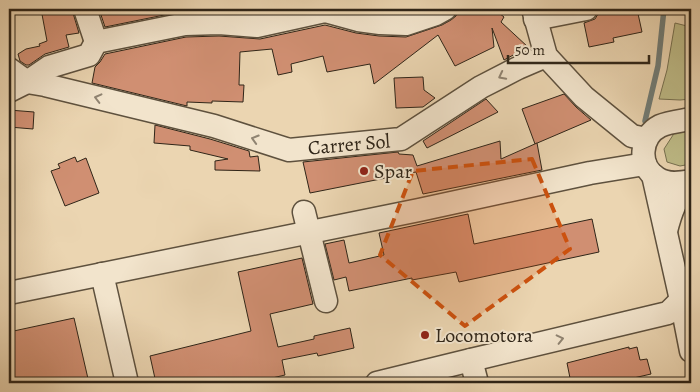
<svg xmlns="http://www.w3.org/2000/svg" width="700" height="392" font-family="Alegreya,serif">
<rect width="100%" height="100%" fill="#ebd5b1"/>
<filter id="stains"><feTurbulence type="fractalNoise" baseFrequency=".004" numOctaves="4"/><feColorMatrix values="0 0 0 0 .2 0 0 0 0 .09 0 0 0 0 .02 0 0 0 .5 -.17"/></filter>
<radialGradient id="worn" r=".72"><stop offset=".6" stop-color="#630" stop-opacity="0"/><stop offset="1" stop-color="#630" stop-opacity=".3"/></radialGradient>
<g fill="#bebb87" stroke="#767050">
<path d="M675 23 691 27V99L680 100 659 99 667 70Z"/>
<path d="M691 128V164L680 166 667 162 664 149 675 132Z"/>
</g>
<g fill="none" stroke-linecap="round" stroke-linejoin="round">
<path stroke="#707c77" stroke-width="5.5" d="M645 121 658 66 664 9"/>
</g>
<g fill="#d08f72" stroke="#2f2518">
<path d="M41 9H72L73 13 79 33 66 35 69 47 45 54 29 65H26L20 61 18 54 26 49 40 46 39 44 47 41Z"/>
<path d="M99 9H239V11L219 10 184 11 105 27Z"/>
<path d="M458 9H494L504 17 501 22 528 47 504 60 492 28 494 47 455 66 438 35 374 84 370 64 327 72 323 56 291 64 292 72 278 75 272 49 240 52 239 85H244L243 102 212 101V103L187 102V106L92 83 95 67 100 62 105 54 186 37 219 36 260 39 325 25 356 33 379 36 406 37 442 25 451 20 456 16Z"/>
<path d="M599 9H637L642 32 613 38 614 42 589 47 584 23 595 19 598 14Z"/>
<path d="M423 77 424 90 435 98 423 107 396 108 394 78Z"/>
<path d="M564 94 576 107 591 120 535 144 522 109Z"/>
<path d="M486 99 498 112 427 148 423 141Z"/>
<path d="M9 110 34 112 33 129 9 127Z"/>
<path d="M155 125 210 139 249 151 250 157 258 156 260 171 215 170V161L228 159 190 150V146L154 143Z"/>
<path d="M500 141 501 159 537 143 542 170 423 194 416 172 310 193 303 162 398 152 399 154 413 155 417 166Z"/>
<path d="M75 157 77 162 86 158 99 193 65 206 51 171 60 168 58 164Z"/>
<path d="M468 214 474 244 592 219 599 252 459 282 456 272 412 280V278L349 291 346 277 334 280 325 244 344 240 349 263 384 255 379 233Z"/>
<path d="M302 258 313 304 270 314 278 347 314 339V336L350 328 354 348 318 356 317 353 282 360 285 375 251 383H156L150 356 251 331 238 272Z"/>
<path d="M74 318 89 383H9V332Z"/>
<path d="M629 347V349L637 347 640 360 647 359 651 374 612 383H571L567 363Z"/>
</g>
<g fill="none" stroke-linecap="round" stroke-linejoin="round">
<defs>
<g id="minor">
<path d="M85 9 96 42"/>
<path d="M533 9 546 56 584 97 632 136 646 139"/>
<path d="M535 19 586 9"/>
<path d="M9 69 27 82 45 85 214 126 289 150 401 139 481 87 518 68 546 56"/>
<path d="M9 91 27 82 49 67 89 55 96 42 185 24 219 23 257 26 325 11 358 20 380 23 406 24 436 14 445 9"/>
<path d="M691 119C681 121 669 122 660 126 640 136 637 166 657 178 667 185 680 183 691 181"/>
<path d="M653 175 681 300 691 351"/>
<path d="M304 212 326 301"/>
<path d="M666 231C671 211 676 199 688 182"/>
<path d="M102 274 127 383"/>
<path d="M9 293 419 210 590 173 645 164"/>
<path d="M471 360 477 383"/>
<path d="M377 383 471 360 668 313 681 300"/>
</g>
</defs>
<use href="#minor" stroke="#5e513e" stroke-width="25"/>
<use href="#minor" stroke="#f2e4cc" stroke-width="22"/>
</g>
<defs><path id="oneway-chevron" d="M-2-3.5L2.5 0L-2 3.5" fill="none" stroke-width="1.6" stroke-linecap="round" stroke-linejoin="round" transform="scale(1.25)"/></defs>
<g stroke="#908472">
<use href="#oneway-chevron" transform="translate(502 76) rotate(153)"/>
<use href="#oneway-chevron" transform="translate(98 98) rotate(-166)"/>
<use href="#oneway-chevron" transform="translate(255 139) rotate(-163)"/>
<use href="#oneway-chevron" transform="translate(560 339) rotate(-13)"/>
</g>
<path fill="#cc510e" fill-opacity="0.2" stroke="#cc510e" stroke-width="4" stroke-dasharray="10 6" stroke-linejoin="round" d="M532 159 570 249 465 326 380 255 413 171Z"/>
<g fill="#8f2418" stroke="#f2e4cc" stroke-width="2">
<circle cx="364" cy="171" r="5"/>
<circle cx="425" cy="335" r="5"/>
</g>
<g text-anchor="middle" stroke-width="4" stroke-linejoin="round" paint-order="stroke">
<g font-size="20" fill="#2f2518" stroke="#f2e4cc">
<text transform="translate(349 144) rotate(-5)" y="7">Carrer Sol</text>
</g>
<g font-size="20" fill="#2f2518" stroke="#f2e4cc" text-anchor="start">
<text x="374" y="178">Spar</text>
<text x="435" y="342">Locomotora</text>
</g>
</g>
<rect width="700" height="392" fill="none" stroke="#ebd5b1" stroke-width="30"/>
<rect x="10" y="10" width="680" height="372" fill="none" stroke="#2f2518" stroke-width="2.5"/>
<rect x="15" y="15" width="670" height="362" fill="none" stroke="#2f2518"/>
<path d="M508 55v8h141v-8" fill="none" stroke="#2f2518" stroke-width="2.5"/>
<text x="515" y="55" font-size="15" fill="#2f2518" stroke="#f2e4cc" stroke-width="4" paint-order="stroke">50 m</text>
<rect width="100%" height="100%" filter="url(#stains)"/>
<rect width="100%" height="100%" fill="url(#worn)"/>
</svg>
